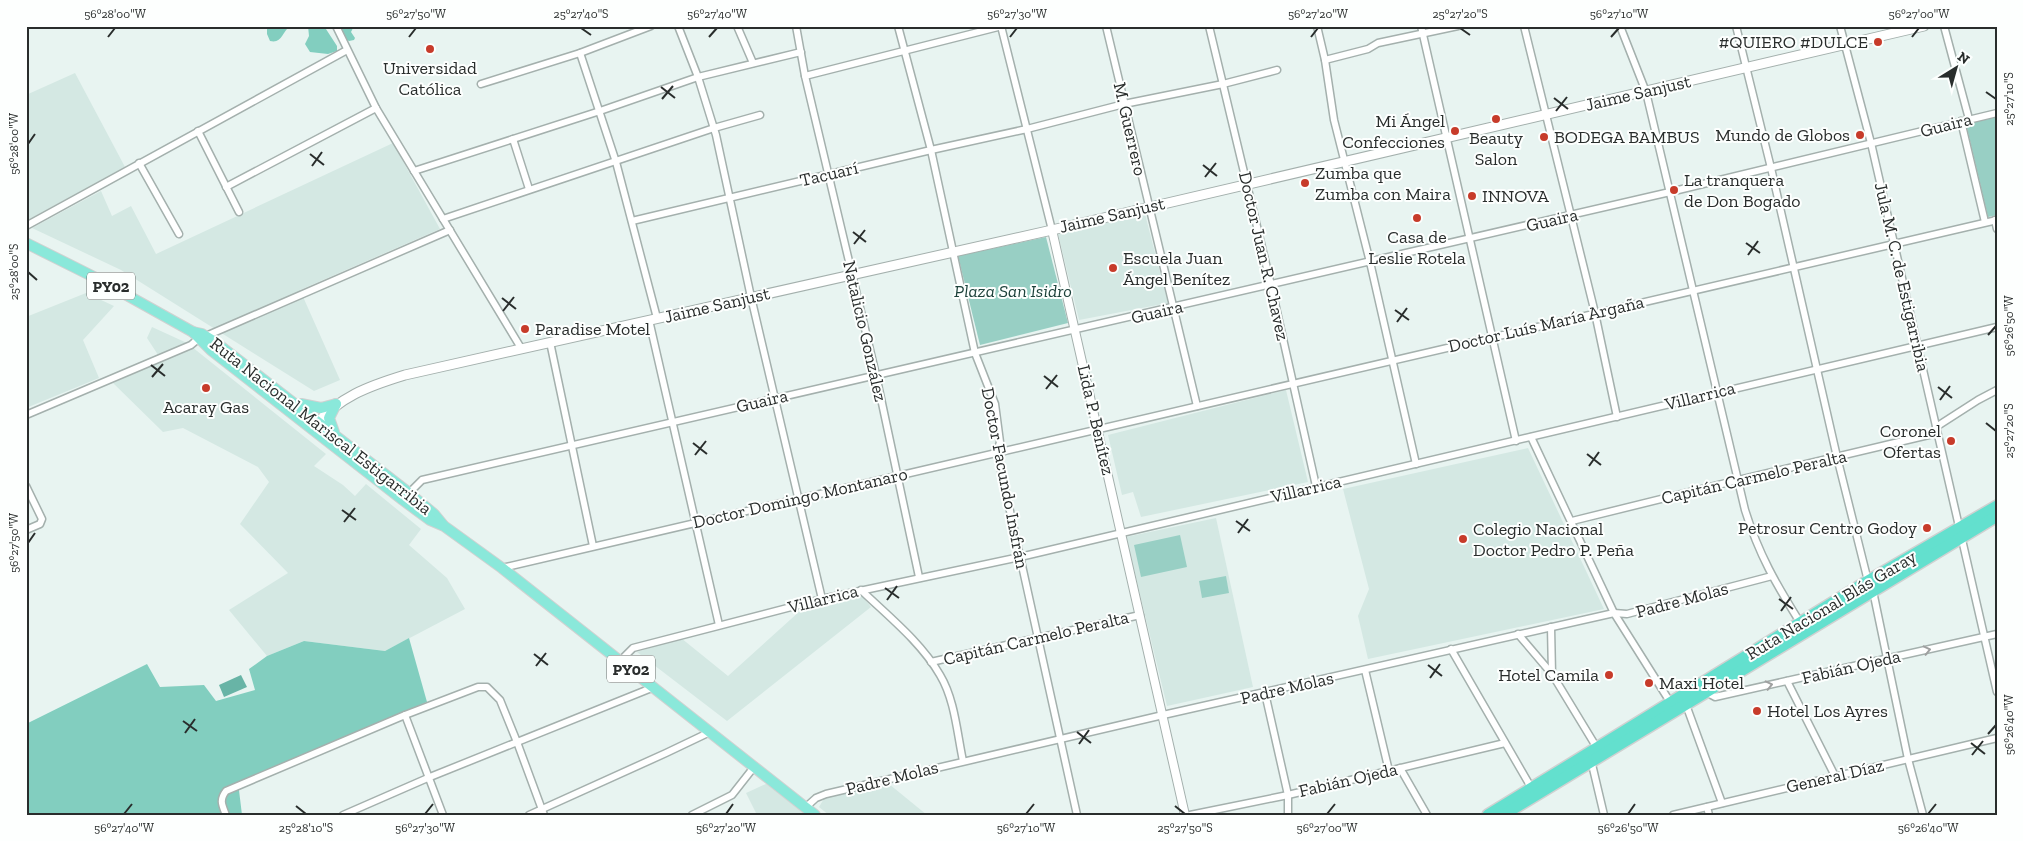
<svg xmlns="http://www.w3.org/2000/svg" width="2023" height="841" font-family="'Zilla Slab',serif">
<rect width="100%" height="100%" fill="#e8f4f1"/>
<g fill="#d4e8e3">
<path d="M75 73 125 167 28 220 26 219V95Z"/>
<path d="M393 143 440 229 300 290 340 380 314 391 121 270 32 228 101 191 112 216 131 206 156 254Z"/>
<path d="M1145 214 1168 303 1079 320 1058 234Z"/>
<path d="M86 293 114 306 83 340 99 378 26 408V317Z"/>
<path d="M152 327 187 343 326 454 314 466 343 485 355 496 366 484 421 529 409 545 447 578 465 609 385 651 304 641 267 656 229 610 288 573 240 524 269 482 258 467 183 428 163 432 113 383 162 361 147 338Z"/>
<path d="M1286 390 1308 482 1141 517 1133 492 1122 495 1108 435Z"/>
<path d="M1528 448 1604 609 1368 659 1358 616 1369 589 1343 489Z"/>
<path d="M1216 518 1253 687 1167 706 1126 537Z"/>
<path d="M862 596 871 607 727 721 637 652 681 638 728 676 801 610Z"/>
<path d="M768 783 808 815H757L746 793Z"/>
<path d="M889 784 927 815H829L819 807 825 797Z"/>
</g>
<g fill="#98cfc4">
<path d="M1997 117V215L1988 217 1966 124Z"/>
<path d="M1046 237 1068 323 980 345 958 256Z"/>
<path d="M1180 535 1187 567 1141 577 1134 545Z"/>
<path d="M1226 576 1229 593 1202 598 1199 581Z"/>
</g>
<g fill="#82cebf">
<path d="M267 26H290C282 32 282 44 270 41L267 34Z"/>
<path d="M308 26H324L337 46V51L328 54 310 52 305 44 309 36Z"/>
<path d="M338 26H354L351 32 355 38 354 40 349 41 343 38Z"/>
<path d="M409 638 427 702 238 782 242 815H26V724L147 664 160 687 204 685 216 701 255 690 249 669 267 656 304 641 385 651Z"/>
</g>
<path fill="#68b4a6" d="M241 675 247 687 224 697 219 685Z"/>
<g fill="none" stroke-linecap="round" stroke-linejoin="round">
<defs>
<g id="minor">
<path d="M336 26 376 108 521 348"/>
<path d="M678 26 698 77 716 135 751 297 822 599"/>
<path d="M737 26 753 63"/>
<path d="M796 26 805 76 876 375 919 577"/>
<path d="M898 26 931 150 975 353 995 404 1000 442 997 452 1077 815"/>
<path d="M1001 26 1052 230"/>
<path d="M1106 26 1197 406"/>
<path d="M1209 26 1271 285 1316 486"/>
<path d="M1317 26 1325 60 1334 120 1370 262 1416 464"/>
<path d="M1421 26 1516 441"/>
<path d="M1524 26 1595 313 1617 417"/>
<path d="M1620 26 1646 92 1745 510C1759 555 1776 584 1801 624"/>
<path d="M1736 26 1771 168 1837 457 1868 581 1873 591 1908 759 1923 815"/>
<path d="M1840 26 1871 143 1997 692"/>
<path d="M1944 26 1969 119"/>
<path d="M580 53 616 162 657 318"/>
<path d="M1325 60 1368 49 1378 43 1458 26"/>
<path d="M805 76 1002 26"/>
<path d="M481 84 580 53 651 26"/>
<path d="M1961 121 1985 222"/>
<path d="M198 131 239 212"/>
<path d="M513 139 529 189"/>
<path d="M139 163 179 234"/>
<path d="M414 171 600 111 698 77 801 52"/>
<path d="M226 187 376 108"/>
<path d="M443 219 714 128 760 115"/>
<path d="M1995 220 1997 229"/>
<path d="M632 221 931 150 1027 129 1124 104 1223 84 1277 70"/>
<path d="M26 226 347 50"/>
<path d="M649 320 719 625"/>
<path d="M206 336 450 230"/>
<path d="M550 342 593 546"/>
<path d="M26 415 191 345 198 339"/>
<path d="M1936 427 1978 400 1997 390"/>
<path d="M1531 437 1614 613 1672 705"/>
<path d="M26 486 42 519 40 524 26 530"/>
<path d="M409 493 422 480 1670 192 1997 113"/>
<path d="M1572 521 1738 480 1937 433"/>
<path d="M502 568 1997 220"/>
<path d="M861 590C888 616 921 642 940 675 955 700 957 733 963 761"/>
<path d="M1551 627 1552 674 1597 748"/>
<path d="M1518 634 1552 674"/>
<path d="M1451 649 1532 789"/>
<path d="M620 661 633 648 822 599 1020 557 1997 327"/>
<path d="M931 662 1140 615"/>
<path d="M1365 670 1389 771"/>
<path d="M1787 681 1835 776"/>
<path d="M1706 692 1715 697 1997 634"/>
<path d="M1265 693 1288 795V815"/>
<path d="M1685 702 1722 803"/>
<path d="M405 715 443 815"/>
<path d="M1591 760 1604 815"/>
<path d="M1400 768 1427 815"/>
<path d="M806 807 816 798 826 794 1163 715 1614 613 1627 614 1772 576"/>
<path d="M1707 807 1709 815"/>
<path d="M226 815C222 805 219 800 226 791L405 715 478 687H487L500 700 517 742 544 815"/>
<path d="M343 815 430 777 654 687"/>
<path d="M529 815 666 753 710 732"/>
<path d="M692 815 732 795 754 767"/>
<path d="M1190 815 1288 795 1505 743"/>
<path d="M1673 815 1997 738"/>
</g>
<path id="tertiary" d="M1052 230 1185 815"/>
<path id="secondary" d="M314 427C338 397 369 386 405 375L1052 230 1924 26"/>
<g id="primary">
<path d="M26 243 98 279 193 332 202 334 215 342 409 493 434 514 443 525"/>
<path d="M193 332 211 350 403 500 430 520 444 526 502 568 815 815"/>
<path d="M301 404 321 408 336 404"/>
<path d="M334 432 329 418 336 404"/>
</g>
<g id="trunk">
<path d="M1488 815 1868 581 1997 506"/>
<path d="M1503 815 1997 516"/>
</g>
</defs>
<use href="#minor" stroke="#a4b0ad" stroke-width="9"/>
<use href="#tertiary" stroke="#a4b0ad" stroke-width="10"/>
<use href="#secondary" stroke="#a4b0ad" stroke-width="11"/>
<use href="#primary" stroke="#d0d1d1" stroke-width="12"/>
<use href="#trunk" stroke="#d0d1d1" stroke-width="14"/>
<use href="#minor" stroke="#fff" stroke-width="6"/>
<use href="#tertiary" stroke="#fff" stroke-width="8"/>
<use href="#secondary" stroke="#fff" stroke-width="9"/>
<use href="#primary" stroke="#8ae8da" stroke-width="10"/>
<use href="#trunk" stroke="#63e0ce" stroke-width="11"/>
</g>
<defs><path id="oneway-chevron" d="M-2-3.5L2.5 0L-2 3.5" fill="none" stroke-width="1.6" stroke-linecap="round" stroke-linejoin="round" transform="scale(1.25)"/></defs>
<g stroke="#9fa0a0">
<use href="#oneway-chevron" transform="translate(1927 650) rotate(-13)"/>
<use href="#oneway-chevron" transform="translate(1769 685) rotate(-13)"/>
</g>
<path fill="none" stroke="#292d2c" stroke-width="2" d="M581 28 591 35M1460 28 1470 35M108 37 115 28M409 37 416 28M709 37 717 28M1010 37 1017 28M1311 37 1318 28M1611 37 1619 28M1912 37 1919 28M661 87 675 98M1986 92 1996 99M1554 98 1568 109M662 99 673 86M1556 111 1567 97M28 144 35 134M310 154 324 165M1203 165 1217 176M312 166 322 152M1205 177 1216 163M853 232 866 242M1746 243 1760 253M854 244 865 230M1748 255 1758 241M28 272 37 280M502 298 516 309M1395 310 1409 320M503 311 514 297M1397 322 1407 308M1988 335 1996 326M151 365 165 376M1044 376 1058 387M152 377 163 364M1938 387 1952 398M1046 389 1057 375M1940 400 1950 386M1986 423 1996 431M693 443 707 454M1587 454 1601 465M695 455 706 441M1589 466 1599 452M342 510 356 520M1236 521 1250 531M344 522 355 508M1238 533 1248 519M28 543 35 533M885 588 899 598M1779 599 1793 609M887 600 897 586M1781 611 1791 597M534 654 548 665M1428 665 1442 676M536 666 546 653M1430 678 1440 664M183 721 197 731M1077 732 1091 743M185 733 195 719M1988 734 1996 725M1971 743 1985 754M1079 744 1089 730M1972 755 1983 741M296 806 306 814M1175 806 1185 814M124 814 132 804M425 814 433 804M726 814 733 804M1026 814 1034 804M1327 814 1335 804M1628 814 1635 804M1928 814 1936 804"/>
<g fill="#c73b2a" stroke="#fdfffe" stroke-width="2">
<circle cx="1878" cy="42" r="5"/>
<circle cx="430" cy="49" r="5"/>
<circle cx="1496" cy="119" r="5"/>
<circle cx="1455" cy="131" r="5"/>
<circle cx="1860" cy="135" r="5"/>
<circle cx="1544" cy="137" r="5"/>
<circle cx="1305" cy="183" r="5"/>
<circle cx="1674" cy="190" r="5"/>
<circle cx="1472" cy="196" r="5"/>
<circle cx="1417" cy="218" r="5"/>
<circle cx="1113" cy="268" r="5"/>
<circle cx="525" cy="329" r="5"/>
<circle cx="206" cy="388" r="5"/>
<circle cx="1951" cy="441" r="5"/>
<circle cx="1927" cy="528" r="5"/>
<circle cx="1463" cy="539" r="5"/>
<circle cx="1609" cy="675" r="5"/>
<circle cx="1649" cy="683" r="5"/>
<circle cx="1757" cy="711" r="5"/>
</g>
<g text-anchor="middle" stroke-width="4" stroke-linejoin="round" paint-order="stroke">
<g fill="#fdfffe" stroke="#696c6b" stroke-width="1">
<rect x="87" y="272.5" width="48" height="27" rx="4"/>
<rect x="607" y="655.5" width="48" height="27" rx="4"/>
</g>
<g font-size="16" font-weight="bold" fill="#292d2c">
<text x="111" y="292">PY02</text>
<text x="631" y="675">PY02</text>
</g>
<g font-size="18" fill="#292d2c" stroke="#fdfffe" text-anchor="start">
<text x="1868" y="48" text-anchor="end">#QUIERO #DULCE</text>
<text x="430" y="74" text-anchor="middle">Universidad<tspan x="430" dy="21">Católica</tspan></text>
<text x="1445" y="127" text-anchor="end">Mi Ángel<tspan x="1445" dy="21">Confecciones</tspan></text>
<text x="1850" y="141" text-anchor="end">Mundo de Globos</text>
<text x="1554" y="143">BODEGA BAMBUS</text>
<text x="1496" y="144" text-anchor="middle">Beauty<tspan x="1496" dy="21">Salon</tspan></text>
<text x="1315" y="179">Zumba que<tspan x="1315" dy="21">Zumba con Maira</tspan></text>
<text x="1684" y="186">La tranquera<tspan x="1684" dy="21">de Don Bogado</tspan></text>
<text x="1482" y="202">INNOVA</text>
<text x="1417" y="243" text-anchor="middle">Casa de<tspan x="1417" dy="21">Leslie Rotela</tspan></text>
<text x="1123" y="264">Escuela Juan<tspan x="1123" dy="21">Ángel Benítez</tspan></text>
<text x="535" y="335">Paradise Motel</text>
<text x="206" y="413" text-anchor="middle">Acaray Gas</text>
<text x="1941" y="437" text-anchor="end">Coronel<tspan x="1941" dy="21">Ofertas</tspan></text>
<text x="1917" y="534" text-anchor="end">Petrosur Centro Godoy</text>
<text x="1473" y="535">Colegio Nacional<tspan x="1473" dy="21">Doctor Pedro P. Peña</tspan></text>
<text x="1599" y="681" text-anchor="end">Hotel Camila</text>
<text x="1659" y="689">Maxi Hotel</text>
<text x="1767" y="717">Hotel Los Ayres</text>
</g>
<g font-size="18" fill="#292d2c" stroke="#fdfffe">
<text transform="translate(1638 93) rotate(-13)" y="6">Jaime Sanjust</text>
<text transform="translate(1946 125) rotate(-14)" y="6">Guaira</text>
<text transform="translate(1130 129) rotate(77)" y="6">M. Guerrero</text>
<text transform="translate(829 174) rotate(-13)" y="6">Tacuarí</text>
<text transform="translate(1112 215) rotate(-13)" y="6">Jaime Sanjust</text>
<text transform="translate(1552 220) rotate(-13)" y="6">Guaira</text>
<text transform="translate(1264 256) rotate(77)" y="6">Doctor Juan R. Chavez</text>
<text transform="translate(1902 277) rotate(77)" y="6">Jula M. C. de Estigarribia</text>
<text transform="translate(717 305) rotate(-13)" y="6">Jaime Sanjust</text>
<text transform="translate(1157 312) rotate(-13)" y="6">Guaira</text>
<text transform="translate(1546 324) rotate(-13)" y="6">Doctor Luís María Argaña</text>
<text transform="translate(865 331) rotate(77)" y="6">Natalicio González</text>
<text transform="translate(1700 396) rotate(-14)" y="6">Villarrica</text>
<text transform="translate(762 401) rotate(-13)" y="6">Guaira</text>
<text transform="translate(1096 420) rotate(77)" y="6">Lida P. Benítez</text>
<text transform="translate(321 426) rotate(38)" y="6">Ruta Nacional Mariscal Estigarribia</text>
<text transform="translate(1754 477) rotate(-13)" y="6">Capitán Carmelo Peralta</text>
<text transform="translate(1005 478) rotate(79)" y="6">Doctor Facundo Insfrán</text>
<text transform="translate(1306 489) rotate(-13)" y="6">Villarrica</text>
<text transform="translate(800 498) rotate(-13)" y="6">Doctor Domingo Montanaro</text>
<text transform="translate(823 599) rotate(-14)" y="6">Villarrica</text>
<text transform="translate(1682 600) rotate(-15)" y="6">Padre Molas</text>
<text transform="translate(1831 605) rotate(-31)" y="6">Ruta Nacional Blás Garay</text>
<text transform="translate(1036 638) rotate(-13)" y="6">Capitán Carmelo Peralta</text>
<text transform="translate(1851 667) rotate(-13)" y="6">Fabián Ojeda</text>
<text transform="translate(1287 688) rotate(-13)" y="6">Padre Molas</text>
<text transform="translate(1835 776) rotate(-13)" y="6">General Díaz</text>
<text transform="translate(892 778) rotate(-14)" y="6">Padre Molas</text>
<text transform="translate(1348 780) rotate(-13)" y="6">Fabián Ojeda</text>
</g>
<g font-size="18" font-style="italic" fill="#1d423b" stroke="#fdfffe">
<text x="1013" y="297">Plaza San Isidro</text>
</g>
</g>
<rect width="2023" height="841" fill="none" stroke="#fdfffe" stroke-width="55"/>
<g transform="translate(1956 68) rotate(37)" stroke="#fdfffe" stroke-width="4" paint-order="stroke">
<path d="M0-4L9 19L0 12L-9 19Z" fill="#292d2c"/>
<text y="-8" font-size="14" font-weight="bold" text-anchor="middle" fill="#292d2c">N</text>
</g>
<rect x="28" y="28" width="1968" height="786" fill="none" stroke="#292d2c" stroke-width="2"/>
<g font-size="12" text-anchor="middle" fill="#292d2c">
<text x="115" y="18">56°28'00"W</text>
<text x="416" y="18">56°27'50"W</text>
<text x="581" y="18">25°27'40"S</text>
<text x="717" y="18">56°27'40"W</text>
<text x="1017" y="18">56°27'30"W</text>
<text x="1318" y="18">56°27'20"W</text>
<text x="1460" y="18">25°27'20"S</text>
<text x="1619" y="18">56°27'10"W</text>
<text x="1919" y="18">56°27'00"W</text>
<text transform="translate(2009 99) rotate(-90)" y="4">25°27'10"S</text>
<text transform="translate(14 144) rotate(-90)" y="4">56°28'00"W</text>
<text transform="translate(14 272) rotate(-90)" y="4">25°28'00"S</text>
<text transform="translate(2009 326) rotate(-90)" y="4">56°26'50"W</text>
<text transform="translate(2009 431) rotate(-90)" y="4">25°27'20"S</text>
<text transform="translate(14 543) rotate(-90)" y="4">56°27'50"W</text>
<text transform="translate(2009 725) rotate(-90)" y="4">56°26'40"W</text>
<text x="124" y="832">56°27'40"W</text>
<text x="306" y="832">25°28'10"S</text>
<text x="425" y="832">56°27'30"W</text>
<text x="726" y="832">56°27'20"W</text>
<text x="1026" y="832">56°27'10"W</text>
<text x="1185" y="832">25°27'50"S</text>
<text x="1327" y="832">56°27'00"W</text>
<text x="1628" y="832">56°26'50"W</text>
<text x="1928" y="832">56°26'40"W</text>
</g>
</svg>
